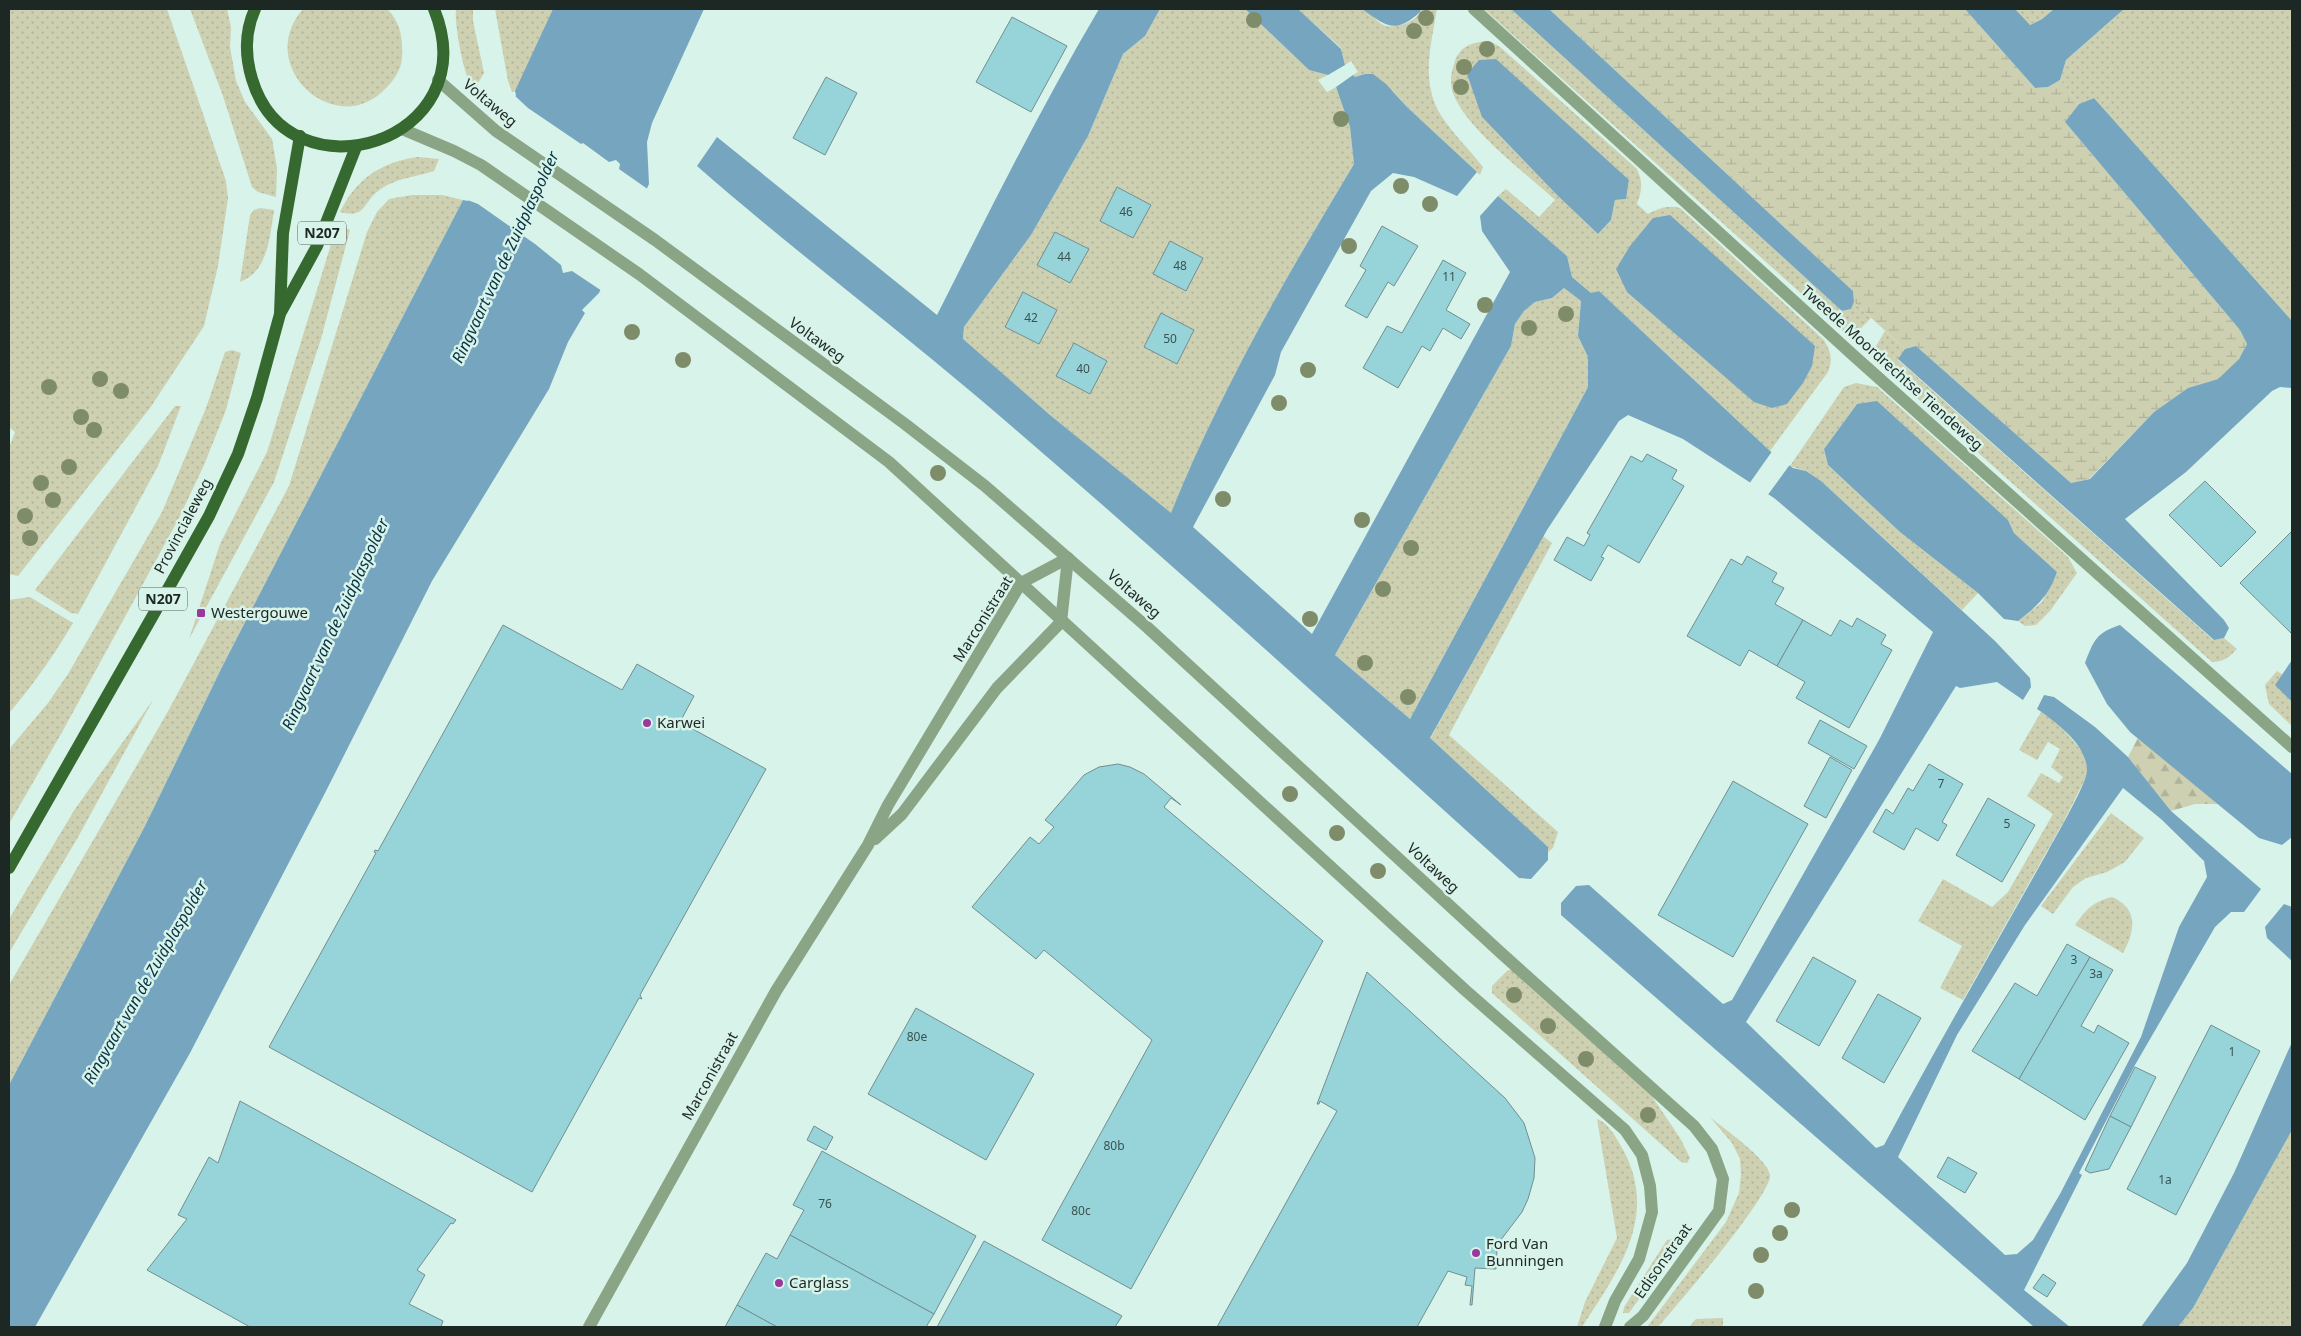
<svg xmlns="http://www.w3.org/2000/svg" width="2301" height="1336" font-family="'Noto Sans',sans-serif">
<defs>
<pattern id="grass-dots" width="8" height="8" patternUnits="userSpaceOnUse" patternTransform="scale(1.25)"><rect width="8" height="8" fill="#ced0b2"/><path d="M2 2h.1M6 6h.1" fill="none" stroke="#b0b399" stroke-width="1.8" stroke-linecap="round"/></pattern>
<pattern id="forest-firs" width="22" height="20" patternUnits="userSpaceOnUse" patternTransform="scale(1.25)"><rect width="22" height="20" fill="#ced0b2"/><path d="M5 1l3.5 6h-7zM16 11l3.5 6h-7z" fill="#b0b399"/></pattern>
<pattern id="wetland-marsh" width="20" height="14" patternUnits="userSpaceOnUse" patternTransform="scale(1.25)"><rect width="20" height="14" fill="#ced0b2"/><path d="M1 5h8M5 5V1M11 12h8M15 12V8" fill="none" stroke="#b0b399"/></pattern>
</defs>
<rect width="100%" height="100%" fill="#d8f3e9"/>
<g fill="url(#grass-dots)" fill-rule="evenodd">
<path d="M9 9H167L226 181 228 198 218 266 204 326 150 408 18 576 9 574V448L15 432 9 427Z"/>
<path d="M190 9H227L231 27 230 47 236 81 245 102 272 139 277 168 276 197 258 192 252 187 223 96Z"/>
<path d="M303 9H387C401 22 403 40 402 58 401 70 394 80 386 88 336 142 253 66 303 9Z"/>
<path d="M456 9H473V21L484 73 474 90C464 80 454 23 456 9Z"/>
<path d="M495 9H553L516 91 512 92 508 81Z"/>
<path d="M1160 9H1245L1309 70 1328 75 1318 80 1327 92 1336 87 1337 89 1350 127 1354 164C1286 277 1220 391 1171 514L1050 415 963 340 964 327 1031 235 1088 136 1123 54 1145 36Z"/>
<path d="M1298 9C1318 9 1341 6 1360 9 1370 10 1376 23 1386 26 1397 28 1418 22 1421 9H1437C1431 45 1420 83 1442 117 1454 135 1470 150 1483 167L1480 175 1407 107 1393 91 1365 74 1355 77 1353 75 1358 72 1351 61 1345 65 1341 48Z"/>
<path d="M1484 9H1511L1842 311 1851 309 1854 302 1871 318 1861 328 1844 332Z"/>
<path d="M2015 9H2054L2042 19 2029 25Z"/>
<path d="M2124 9H2292V321L2094 98 2079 104 2060 80 2066 60Z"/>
<path d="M1489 41 1499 46 1637 169C1643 182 1642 190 1637 204L1648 214C1660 208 1667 205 1680 208L1824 340C1831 352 1833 359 1828 372L1770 451 1599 291 1591 293 1572 277 1567 256 1498 196 1506 189 1539 217 1555 200C1527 174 1462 126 1452 90 1450 81 1451 73 1454 64 1459 46 1472 42 1489 41ZM1482 117 1629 180 1626 199 1615 200 1611 220 1598 234 1558 196Z"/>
<path d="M418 157 439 159 434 171C416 177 396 178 381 189 362 201 368 219 340 212 356 179 381 162 418 157Z"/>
<path d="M412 195H442L463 200 222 667 145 826 9 1085V985L166 715 289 486 367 232 377 212 389 199Z"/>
<path d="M260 208 274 210C270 236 268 272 240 282L250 215 254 210Z"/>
<path d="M337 225 350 230 321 339 274 482 189 639 220 544 267 452Z"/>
<path d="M1564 288 1581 301 1578 336 1588 357V387L1410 719 1335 655 1511 346 1515 324 1524 311 1535 302 1552 298Z"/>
<path d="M1885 331 1905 349 1898 360 2213 640 2224 638 2237 649C2229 657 2224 662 2212 662L1870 356Z"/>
<path d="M232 350 241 353 226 410 204 465 179 518 61 734 9 824V756L11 747 48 703 68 674 162 512 206 408 225 352Z"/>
<path d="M1856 383 1877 387 2068 557 2077 573 2050 611 2036 625 2025 626 2018 621 2042 602 2057 572 2014 533 2008 520 1857 404 1824 449 1828 465 1900 532 1978 593 1962 610 1821 481 1806 471 1790 466 1844 387Z"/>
<path d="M175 406H181L158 466 78 614 71 613 35 590Z"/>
<path d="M1543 536 1552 543 1449 735 1558 832 1553 848 1548 852 1547 846 1430 739Z"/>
<path d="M30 597 73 623C54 655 33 685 9 713V600Z"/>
<path d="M2277 671 2283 675 2276 685 2292 702V726L2269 704 2265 685Z"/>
<path d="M153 700 77 839 9 953V919L75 809Z"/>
<path d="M2041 712 2058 723 2086 756 2088 773 2064 821 1963 1000 1940 988 1962 946 1918 921 1943 879 1992 907 2008 892 2053 814 2027 796 2041 773 2059 783 2063 777 2051 767 2060 749 2048 742 2037 760 2019 750Z"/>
<path d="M2111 813 2144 838 2125 862 2107 872 2086 878 2073 887 2053 914 2041 906Z"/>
<path d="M2112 897C2139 909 2135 931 2123 953L2075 925C2086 909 2093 902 2112 897Z"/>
<path d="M1508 970H1512L1651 1095 1680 1138 1690 1158 1687 1163 1681 1162 1492 993V986Z"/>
<path d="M1710 1117C1724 1129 1767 1158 1770 1175 1773 1193 1675 1308 1658 1327H1647L1726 1222 1739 1193 1741 1174 1740 1159 1732 1143Z"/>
<path d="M1597 1119C1607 1122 1616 1137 1621 1146 1661 1215 1618 1271 1582 1327H1577L1585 1302 1617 1238Z"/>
<path d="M2292 1130V1327H2178L2193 1308Z"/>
<path d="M1672 1239 1677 1244V1247L1629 1313H1623L1624 1307 1667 1240Z"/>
<path d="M1723 1318V1327H1689L1696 1319Z"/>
</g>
<path fill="url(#forest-firs)" d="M2138 738 2219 804H2195L2171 811 2128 757Z"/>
<path fill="url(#wetland-marsh)" d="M1549 9H1965L2035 88 2048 87 2060 80 2079 104 2065 122 2240 330 2247 344 2239 359 2218 379 2188 388 2154 412 2089 479 2071 483 1916 346 1905 349 1854 302 1853 291Z"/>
<g fill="#76a5bf" fill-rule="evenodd">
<path d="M553 9H704L652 123 647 142 649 184 599 293 582 310 585 313 568 342 549 389 432 581 325 793 190 1053 35 1327H9V1085L145 826 222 667 463 200 468 201 516 95 515 91Z"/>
<path d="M1099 9H1160L1145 36 1123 54 1088 136 1031 235 964 327 963 339 1050 415 1171 513C1220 391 1286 277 1354 164L1350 127 1336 87 1353 75 1355 77 1365 74H1373L1386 84 1407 107 1477 172 1457 196 1414 177 1393 173 1371 191 1281 352 1275 375 1193 527 1312 634 1510 272 1482 231 1480 216 1498 196 1567 256 1572 277 1591 293 1599 291 1770 451 1793 468 1806 471 1821 481 1995 641 2030 678 2031 687 2023 700 1997 682 1960 688 1956 686 1746 1022 1876 1148 1884 1145C1937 1046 1993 949 2048 851 2055 838 2088 782 2087 770 2087 745 2056 722 2037 709L2044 695 2054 697 2095 727 2128 757 2171 811 2261 889 2244 912H2231L2215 927 2135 1065 2079 1173 2082 1175 2024 1290 2070 1327H2034L1561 915V903L1576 886 1589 885 1723 1004 1732 1000 1879 740 1933 632 1774 498 1683 439 1628 415 1619 421 1547 530 1430 738 1548 847V860L1531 879 1519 878C1339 716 1160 552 975 395 883 317 787 245 697 166L717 137 937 315C989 212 1040 109 1099 9ZM1564 288 1581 301 1578 336 1588 357V387L1410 719 1335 655 1511 346 1515 324 1524 311 1535 302 1552 298ZM2123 788 2161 819 2204 861 2207 877 2179 927 2141 1037 2060 1194 2033 1240 2017 1254 2005 1255 1898 1157 1957 1035 2025 925Z"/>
<path d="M1245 9H1298L1341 49 1345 65 1328 75 1309 70Z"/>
<path d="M1362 9H1421L1420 12C1395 35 1386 26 1362 9Z"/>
<path d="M1511 9H1549L1853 291 1854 302 1851 309 1842 311Z"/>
<path d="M1965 9H2015L2030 25 2042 19 2054 9H2124L2066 60 2060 80 2048 87 2035 88Z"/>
<path d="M1496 59 1629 180 1626 199 1615 200 1611 220 1598 234 1558 196 1482 117 1467 74 1479 60Z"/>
<path d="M2094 98 2292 321V388L2280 387 2272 391 2186 472 2125 519 2224 620 2229 628 2224 638 2214 640 1898 359 1905 349 1916 346 2071 483 2090 479 2154 412 2188 388 2218 379 2239 359 2247 344 2240 330 2065 122 2079 104Z"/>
<path d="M1670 215 1815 346 1812 366 1803 383 1787 404 1772 408 1754 402 1627 292 1616 269 1630 246 1653 218Z"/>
<path d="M1877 401 2008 520 2014 533 2057 572C2048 597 2038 605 2018 621L2004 619 1978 593 1900 532 1828 465 1824 449 1857 404Z"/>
<path d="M2120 625 2292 774V837L2282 845 2259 838 2130 732 2107 704 2085 663C2094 640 2096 633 2120 625Z"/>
<path d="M2292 660V702L2275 685Z"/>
<path d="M2284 904 2292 907V961L2267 938 2265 927Z"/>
<path d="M2292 1042V1130L2193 1308 2178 1327H2141L2187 1263 2234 1173Z"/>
</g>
<g fill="#d8f3e9">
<path d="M513 94 528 108 581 144 583 143 609 162 616 160 620 164 619 169 649 190 602 291 572 271 563 273 561 265 535 244 478 204 465 199Z"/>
<path d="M1773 450 1791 463 1767 496 1749 484Z"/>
</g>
<g fill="#96d4d9" stroke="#738e90">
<path d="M1012 17 1067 46 1031 112 976 82Z"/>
<path d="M826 77 857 93 825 155 793 138Z"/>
<path d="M1117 187 1151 205 1133 238 1100 221Z"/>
<path d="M1382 226 1418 246 1394 286 1388 282 1367 318 1345 306 1366 270 1360 266Z"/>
<path d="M1055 232 1089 249 1070 283 1037 265Z"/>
<path d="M1170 241 1203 258 1186 291 1153 274Z"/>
<path d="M1443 260 1466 273 1446 310 1470 324 1461 339 1443 328 1430 351 1422 346 1398 388 1363 368 1387 326 1402 333Z"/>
<path d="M1023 292 1057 310 1039 344 1005 327Z"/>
<path d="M1161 313 1194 330 1177 364 1144 347Z"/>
<path d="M1074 343 1107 361 1090 394 1056 376Z"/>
<path d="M1647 454 1677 470 1672 479 1684 486 1639 563 1608 545 1601 557 1604 558 1591 581 1554 560 1567 537 1584 546 1590 535 1587 533 1631 456 1642 462Z"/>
<path d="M2205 481 2256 532 2221 567 2169 515Z"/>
<path d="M2292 531V634L2240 583Z"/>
<path d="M1747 556 1777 573 1772 582 1784 588 1775 604 1803 620 1777 666 1749 650 1740 666 1687 636 1731 559 1742 565Z"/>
<path d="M1857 618 1886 635 1881 644 1892 650 1849 728 1796 698 1805 682 1777 666 1803 620 1831 636 1840 620 1852 627Z"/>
<path d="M503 625 622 690 637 664 694 696 680 722 766 769 640 995 642 999 639 998 532 1192 269 1047 376 853 374 852 375 850 378 851Z"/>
<path d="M1820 720 1867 746 1854 769 1808 743Z"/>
<path d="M1830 757 1852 770 1826 818 1804 806Z"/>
<path d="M1118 764 1130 767 1144 774 1181 805 1171 798 1164 807 1323 941 1131 1289 1042 1240 1152 1040 1044 950 1036 959 972 907 1030 837 1039 844 1054 827 1045 820 1084 775 1099 767Z"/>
<path d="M1929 764 1963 784 1942 822 1947 825 1938 841 1916 828 1904 850 1873 832 1886 809 1893 814 1908 788 1913 791Z"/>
<path d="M1733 781 1808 824 1733 957 1658 915Z"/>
<path d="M1988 798 2035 825 2002 882 1956 855Z"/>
<path d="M2067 944 2090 957 2019 1079 1972 1051 2015 983 2037 996Z"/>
<path d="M1813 957 1856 981 1819 1046 1776 1021Z"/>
<path d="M2090 957 2113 970 2081 1026 2094 1033 2098 1025 2129 1043 2085 1120 2019 1079Z"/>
<path d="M1367 972 1505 1098 1524 1123 1535 1158 1534 1178 1528 1199 1522 1212 1500 1241 1497 1250 1496 1269 1475 1268 1472 1305H1470L1472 1286 1465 1285 1467 1277 1448 1271 1417 1327H1217L1337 1111 1320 1101 1319 1104H1317Z"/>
<path d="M1878 994 1921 1018 1884 1083 1842 1058Z"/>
<path d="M916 1008 1034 1074 986 1160 868 1094Z"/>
<path d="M2211 1025 2260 1051 2176 1215 2127 1189Z"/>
<path d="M2135 1067 2156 1077 2131 1127 2110 1116Z"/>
<path d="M240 1101 456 1220 453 1224 451 1223 417 1270 425 1275 409 1304 443 1321 441 1327H250L147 1270 187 1219 178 1215 209 1157 218 1163Z"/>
<path d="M2110 1116 2131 1127 2109 1169 2090 1173 2085 1170Z"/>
<path d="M814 1126 833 1137 826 1150 807 1140Z"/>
<path d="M822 1151 976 1236 934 1314 790 1235 804 1210 793 1205Z"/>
<path d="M1948 1157 1977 1173 1965 1193 1937 1177Z"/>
<path d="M790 1235 934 1314 926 1327H777L737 1305 766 1253 777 1259Z"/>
<path d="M984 1241 1122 1316 1115 1327H937Z"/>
<path d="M2043 1274 2056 1283 2047 1297 2033 1288Z"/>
<path d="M737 1305 777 1327H725Z"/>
</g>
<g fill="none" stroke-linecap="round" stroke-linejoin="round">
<g stroke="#89a585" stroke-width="12">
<path d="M1474 9 1853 355 2292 747"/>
<path d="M438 80 496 131 655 240 905 424 985 486 1147 627 1500 952 1694 1126 1712 1149 1723 1179 1719 1211 1643 1316 1630 1327"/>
<path d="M402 129 454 151 481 165 639 274 889 462 1465 990 1625 1130 1642 1155 1650 1186 1652 1212 1639 1259 1615 1301 1605 1327"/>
<path d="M875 839 902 814 997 688 1061 622 1068 558"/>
<path d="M589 1327 776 991 868 845 888 805 1021 583 1068 558"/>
</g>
<g stroke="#36692f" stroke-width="12">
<path d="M255 9C245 31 245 56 252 79 289 203 488 142 434 9"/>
<path d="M281 312 317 246 356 147"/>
<path d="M9 868 164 596 209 516 238 454 257 398 280 314 283 233 300 136"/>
</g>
</g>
<g fill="#7f8c69">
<circle cx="1426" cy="18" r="8"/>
<circle cx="1254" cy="20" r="8"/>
<circle cx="1414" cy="31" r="8"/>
<circle cx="1487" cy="49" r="8"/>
<circle cx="1464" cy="67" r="8"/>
<circle cx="1461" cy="87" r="8"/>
<circle cx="1341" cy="119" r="8"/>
<circle cx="1401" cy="186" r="8"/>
<circle cx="1430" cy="204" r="8"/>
<circle cx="1349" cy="246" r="8"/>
<circle cx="1485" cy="305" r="8"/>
<circle cx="1566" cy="314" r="8"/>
<circle cx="1529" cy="328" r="8"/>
<circle cx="632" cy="332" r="8"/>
<circle cx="683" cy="360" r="8"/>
<circle cx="1308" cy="370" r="8"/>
<circle cx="100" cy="379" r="8"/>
<circle cx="49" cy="387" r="8"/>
<circle cx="121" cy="391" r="8"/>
<circle cx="1279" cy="403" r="8"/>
<circle cx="81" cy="417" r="8"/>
<circle cx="94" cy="430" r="8"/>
<circle cx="69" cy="467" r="8"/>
<circle cx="938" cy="473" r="8"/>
<circle cx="41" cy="483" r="8"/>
<circle cx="1223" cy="499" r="8"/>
<circle cx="53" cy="500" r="8"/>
<circle cx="25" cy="516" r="8"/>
<circle cx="1362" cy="520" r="8"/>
<circle cx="30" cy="538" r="8"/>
<circle cx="1411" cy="548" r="8"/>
<circle cx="1383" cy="589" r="8"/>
<circle cx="1310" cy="619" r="8"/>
<circle cx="1365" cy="663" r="8"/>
<circle cx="1408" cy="697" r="8"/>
<circle cx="1290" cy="794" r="8"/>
<circle cx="1337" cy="833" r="8"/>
<circle cx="1378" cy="871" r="8"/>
<circle cx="1514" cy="995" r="8"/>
<circle cx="1548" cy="1026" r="8"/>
<circle cx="1586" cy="1059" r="8"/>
<circle cx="1648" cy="1115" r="8"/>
<circle cx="1792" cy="1210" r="8"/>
<circle cx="1780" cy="1233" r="8"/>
<circle cx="1761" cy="1255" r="8"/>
<circle cx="1756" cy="1291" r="8"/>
</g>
<g fill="#99389f" stroke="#d8f3e9" stroke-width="2">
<rect x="196" y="608" width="10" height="10" rx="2.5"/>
<circle cx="647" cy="723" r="5"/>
<circle cx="1476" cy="1253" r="5"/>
<circle cx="779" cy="1283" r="5"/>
</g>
<g text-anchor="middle" stroke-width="5" stroke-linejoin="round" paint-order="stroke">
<g font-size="12" fill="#3b5250">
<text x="1126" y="216">46</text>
<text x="1064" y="261">44</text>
<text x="1180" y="270">48</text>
<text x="1449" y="281">11</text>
<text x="1031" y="322">42</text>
<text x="1170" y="343">50</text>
<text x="1083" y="373">40</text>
<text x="1941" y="788">7</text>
<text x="2007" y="828">5</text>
<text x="2074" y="964">3</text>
<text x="2096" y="978">3a</text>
<text x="917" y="1041">80e</text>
<text x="2232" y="1056">1</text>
<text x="1114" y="1150">80b</text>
<text x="2165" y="1184">1a</text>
<text x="825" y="1208">76</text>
<text x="1081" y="1215">80c</text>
</g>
<g fill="#d8f3e9" stroke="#55645e" stroke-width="1">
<rect x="298" y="221.5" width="48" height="23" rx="4"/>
<rect x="139" y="587.5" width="48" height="23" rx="4"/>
</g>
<g font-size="14" font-weight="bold" fill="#1d2723">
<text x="322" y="238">N207</text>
<text x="163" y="604">N207</text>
</g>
<g font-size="15" fill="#1d2723" stroke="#d8f3e9">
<text transform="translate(490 103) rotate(40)" y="5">Voltaweg</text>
<text transform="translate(817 340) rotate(36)" y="5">Voltaweg</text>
<text transform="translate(1892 368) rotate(42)" y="5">Tweede Moordrechtse Tiendeweg</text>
<text transform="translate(183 526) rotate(-62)" y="5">Provincialeweg</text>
<text transform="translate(1134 594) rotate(41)" y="5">Voltaweg</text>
<text transform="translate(983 619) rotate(-58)" y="5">Marconistraat</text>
<text transform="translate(1433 868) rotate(43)" y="5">Voltaweg</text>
<text transform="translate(710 1076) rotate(-61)" y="5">Marconistraat</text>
<text transform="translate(1663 1261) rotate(-55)" y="5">Edisonstraat</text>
</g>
<g font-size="15" fill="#1d2723" stroke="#d8f3e9" text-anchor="start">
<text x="211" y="618">Westergouwe</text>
<text x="657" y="728">Karwei</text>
<text x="1486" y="1249">Ford Van<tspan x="1486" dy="17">Bunningen</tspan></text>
<text x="789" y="1288">Carglass</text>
</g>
<g font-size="16" font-style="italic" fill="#073144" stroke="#d8f3e9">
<text transform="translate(505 257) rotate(-65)" y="6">Ringvaart van de Zuidplaspolder</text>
<text transform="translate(335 624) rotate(-65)" y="6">Ringvaart van de Zuidplaspolder</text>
<text transform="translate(145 982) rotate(-60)" y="6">Ringvaart van de Zuidplaspolder</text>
</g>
</g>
<rect width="2301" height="1336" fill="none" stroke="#1d2723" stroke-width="20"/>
</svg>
